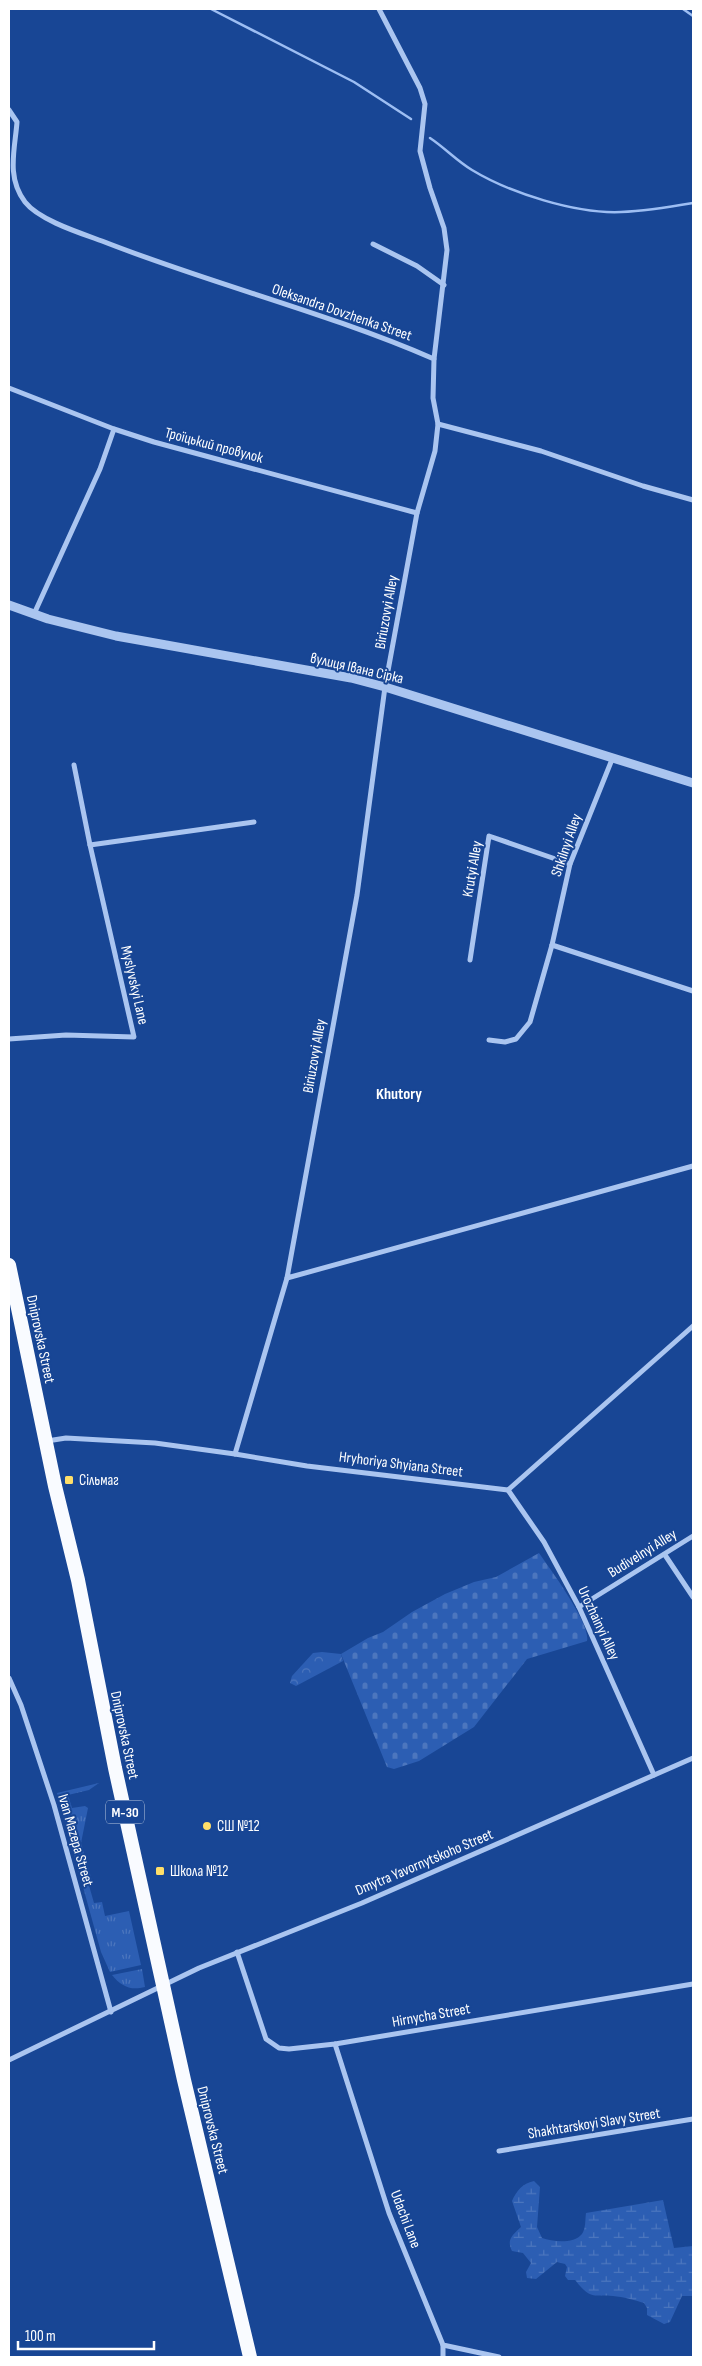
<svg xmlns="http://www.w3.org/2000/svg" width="702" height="2366" font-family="'Sofia Sans Condensed',sans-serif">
<defs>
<pattern id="grass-tufts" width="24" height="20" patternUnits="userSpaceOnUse" patternTransform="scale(1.25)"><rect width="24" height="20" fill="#2c5eb3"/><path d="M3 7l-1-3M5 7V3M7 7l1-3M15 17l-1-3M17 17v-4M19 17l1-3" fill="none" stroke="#4c76be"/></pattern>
<pattern id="forest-crowns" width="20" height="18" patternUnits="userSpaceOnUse" patternTransform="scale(1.25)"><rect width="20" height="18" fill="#2c5eb3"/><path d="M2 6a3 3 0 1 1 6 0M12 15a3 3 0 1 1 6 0" fill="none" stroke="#4c76be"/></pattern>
<pattern id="wetland-marsh" width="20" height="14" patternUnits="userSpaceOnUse" patternTransform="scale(1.25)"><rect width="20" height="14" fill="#2c5eb3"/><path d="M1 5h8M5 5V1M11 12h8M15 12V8" fill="none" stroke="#4c76be"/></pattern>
<pattern id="cemetery-stones" width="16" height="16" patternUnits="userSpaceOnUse" patternTransform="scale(1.25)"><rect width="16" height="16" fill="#2c5eb3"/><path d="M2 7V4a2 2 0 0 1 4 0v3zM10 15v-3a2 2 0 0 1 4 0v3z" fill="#4c76be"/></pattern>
</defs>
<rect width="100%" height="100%" fill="#184695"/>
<g fill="url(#grass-tufts)">
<path d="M99 1783 89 1790 68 1795 72 1808 85 1806 88 1808 81 1843 92 1881 88 1882 94 1903 102 1902 105 1916 129 1911 141 1965 110 1972 101 1952 57 1793Z"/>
<path d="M142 1969 145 1987C130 1991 121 1986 112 1975Z"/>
</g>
<path fill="url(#forest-crowns)" d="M322 1652 341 1654 343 1661 296 1686 290 1683 292 1676 313 1653Z"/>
<path fill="url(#wetland-marsh)" d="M534 2181 540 2187 537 2227 542 2238C553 2242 574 2244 582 2234 586 2228 585 2220 586 2213L663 2200 674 2248 693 2246V2296H682L670 2322 664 2324 647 2315V2308L644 2303C635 2300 623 2297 613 2296 592 2295 590 2299 575 2280H568L565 2276 567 2267 565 2264 557 2262 536 2279 527 2278 526 2272 531 2263 523 2253 512 2251C506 2239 513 2235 521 2227L512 2201C517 2190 522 2184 534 2181Z"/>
<path fill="url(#cemetery-stones)" d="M539 1553C550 1569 591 1624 587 1641L527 1659 474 1727 419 1761 394 1769 387 1767 341 1654 368 1638 383 1632 412 1612 445 1594 474 1582 496 1577Z"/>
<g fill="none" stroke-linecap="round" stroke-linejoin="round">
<g stroke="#9dbef3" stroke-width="2.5">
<path d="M211 9 354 82 411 119"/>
<path d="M683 9 693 16"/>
<path d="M430 138C445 148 457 161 472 170 510 193 576 214 621 212 645 211 670 207 693 203"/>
</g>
<g stroke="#aac5f0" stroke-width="5">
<path d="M379 9 420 88 425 104 420 151 430 188 444 228 447 250 434 359"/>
<path d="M9 110 17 122C15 149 6 177 25 202 39 220 80 233 102 241 211 284 326 312 434 359L433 398 438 424 541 451 643 486 693 500"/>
<path d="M373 244 417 266 444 285"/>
<path d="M9 388 114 429 154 442 417 513"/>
<path d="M438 424 435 451 417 513 385 687 357 895 287 1278 693 1166"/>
<path d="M34 614 100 469 114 429"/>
<path d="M74 765 90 845 254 822"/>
<path d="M552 945 693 991"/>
<path d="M470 960 489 836 570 864"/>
<path d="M9 1039 66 1035 134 1037 90 845"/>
<path d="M489 1040 505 1042 516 1039 530 1022 552 945 570 864 613 757"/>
<path d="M47 1441 66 1438 155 1443 235 1454 307 1466 508 1490 693 1326"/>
<path d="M235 1454 287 1278"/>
<path d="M508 1490 544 1542 579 1607 654 1775"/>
<path d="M665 1555 693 1597"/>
<path d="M579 1607 693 1536"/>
<path d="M9 1678 21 1705 54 1805 111 2012"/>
<path d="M237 1952 266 2039 279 2048 289 2049 335 2044 693 1984"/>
<path d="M335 2044 389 2213 443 2345 499 2357"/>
<path d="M9 2060 199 1968 362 1903 693 1758"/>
<path d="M499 2151 693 2119"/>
<path d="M443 2345V2357"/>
</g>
<path stroke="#aac5f0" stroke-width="9" d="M9 605 48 619 116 636 351 678 385 687 693 783"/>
<path stroke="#f9fbff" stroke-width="14" d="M9 1265 55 1486 78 1580 115 1768 184 2080 250 2357"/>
</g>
<g fill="#ffdf69" stroke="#184695" stroke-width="2">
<rect x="64" y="1475" width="10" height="10" rx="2.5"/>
<circle cx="207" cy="1826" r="5"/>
<rect x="155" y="1866" width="10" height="10" rx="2.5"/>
</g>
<g text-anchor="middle" stroke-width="4" stroke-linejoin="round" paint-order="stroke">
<rect fill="#184695" stroke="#bac8df" stroke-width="1" x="106" y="1800.5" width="38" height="23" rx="4"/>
<g font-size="14" font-weight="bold" fill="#fff">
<text x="125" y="1817">М-30</text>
</g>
<g font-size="15" fill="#fff" stroke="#184695">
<text transform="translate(342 312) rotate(19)" y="5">Oleksandra Dovzhenka Street</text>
<text transform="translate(214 445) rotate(15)" y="5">Троїцький провулок</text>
<text transform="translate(386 612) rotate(-80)" y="5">Biriuzovyi Alley</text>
<text transform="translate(357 668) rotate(13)" y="5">вулиця Івана Сірка</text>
<text transform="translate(566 845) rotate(-71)" y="5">Shkilnyi Alley</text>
<text transform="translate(472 869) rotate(-80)" y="5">Krutyi Alley</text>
<text transform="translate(135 985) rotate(77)" y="5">Myslyvskyi Lane</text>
<text transform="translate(314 1056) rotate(-80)" y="5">Biriuzovyi Alley</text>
<text transform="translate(41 1339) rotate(78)" y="5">Dniprovska Street</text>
<text transform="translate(401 1464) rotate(7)" y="5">Hryhoriya Shyiana Street</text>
<text transform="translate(642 1553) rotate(-32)" y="5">Budivelnyi Alley</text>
<text transform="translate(599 1623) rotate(65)" y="5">Urozhainyi Alley</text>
<text transform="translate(125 1735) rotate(78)" y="5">Dniprovska Street</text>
<text transform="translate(76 1840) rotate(74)" y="5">Ivan Mazepa Street</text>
<text transform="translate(424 1862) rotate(-23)" y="5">Dmytra Yavornytskoho Street</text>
<text transform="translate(431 2015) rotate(-10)" y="5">Hirnycha Street</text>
<text transform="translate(594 2123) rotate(-9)" y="5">Shakhtarskoyi Slavy Street</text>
<text transform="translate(213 2130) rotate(76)" y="5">Dniprovska Street</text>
<text transform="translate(406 2219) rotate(69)" y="5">Udachi Lane</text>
</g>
<g font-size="15" fill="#fff" stroke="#184695" text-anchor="start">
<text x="79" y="1485">Сільмаг</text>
<text x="217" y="1831">СШ №12</text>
<text x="170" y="1876">Школа №12</text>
</g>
<g font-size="16" font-weight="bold" fill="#fff" stroke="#184695">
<text x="399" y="1099">Khutory</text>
</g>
</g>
<rect width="702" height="2366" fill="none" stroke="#ffffff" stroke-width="20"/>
<path d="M18 2341v8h136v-8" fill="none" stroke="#ffffff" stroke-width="2.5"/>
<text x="25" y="2341" font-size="15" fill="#ffffff" stroke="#184695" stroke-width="4" paint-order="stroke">100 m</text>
</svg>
